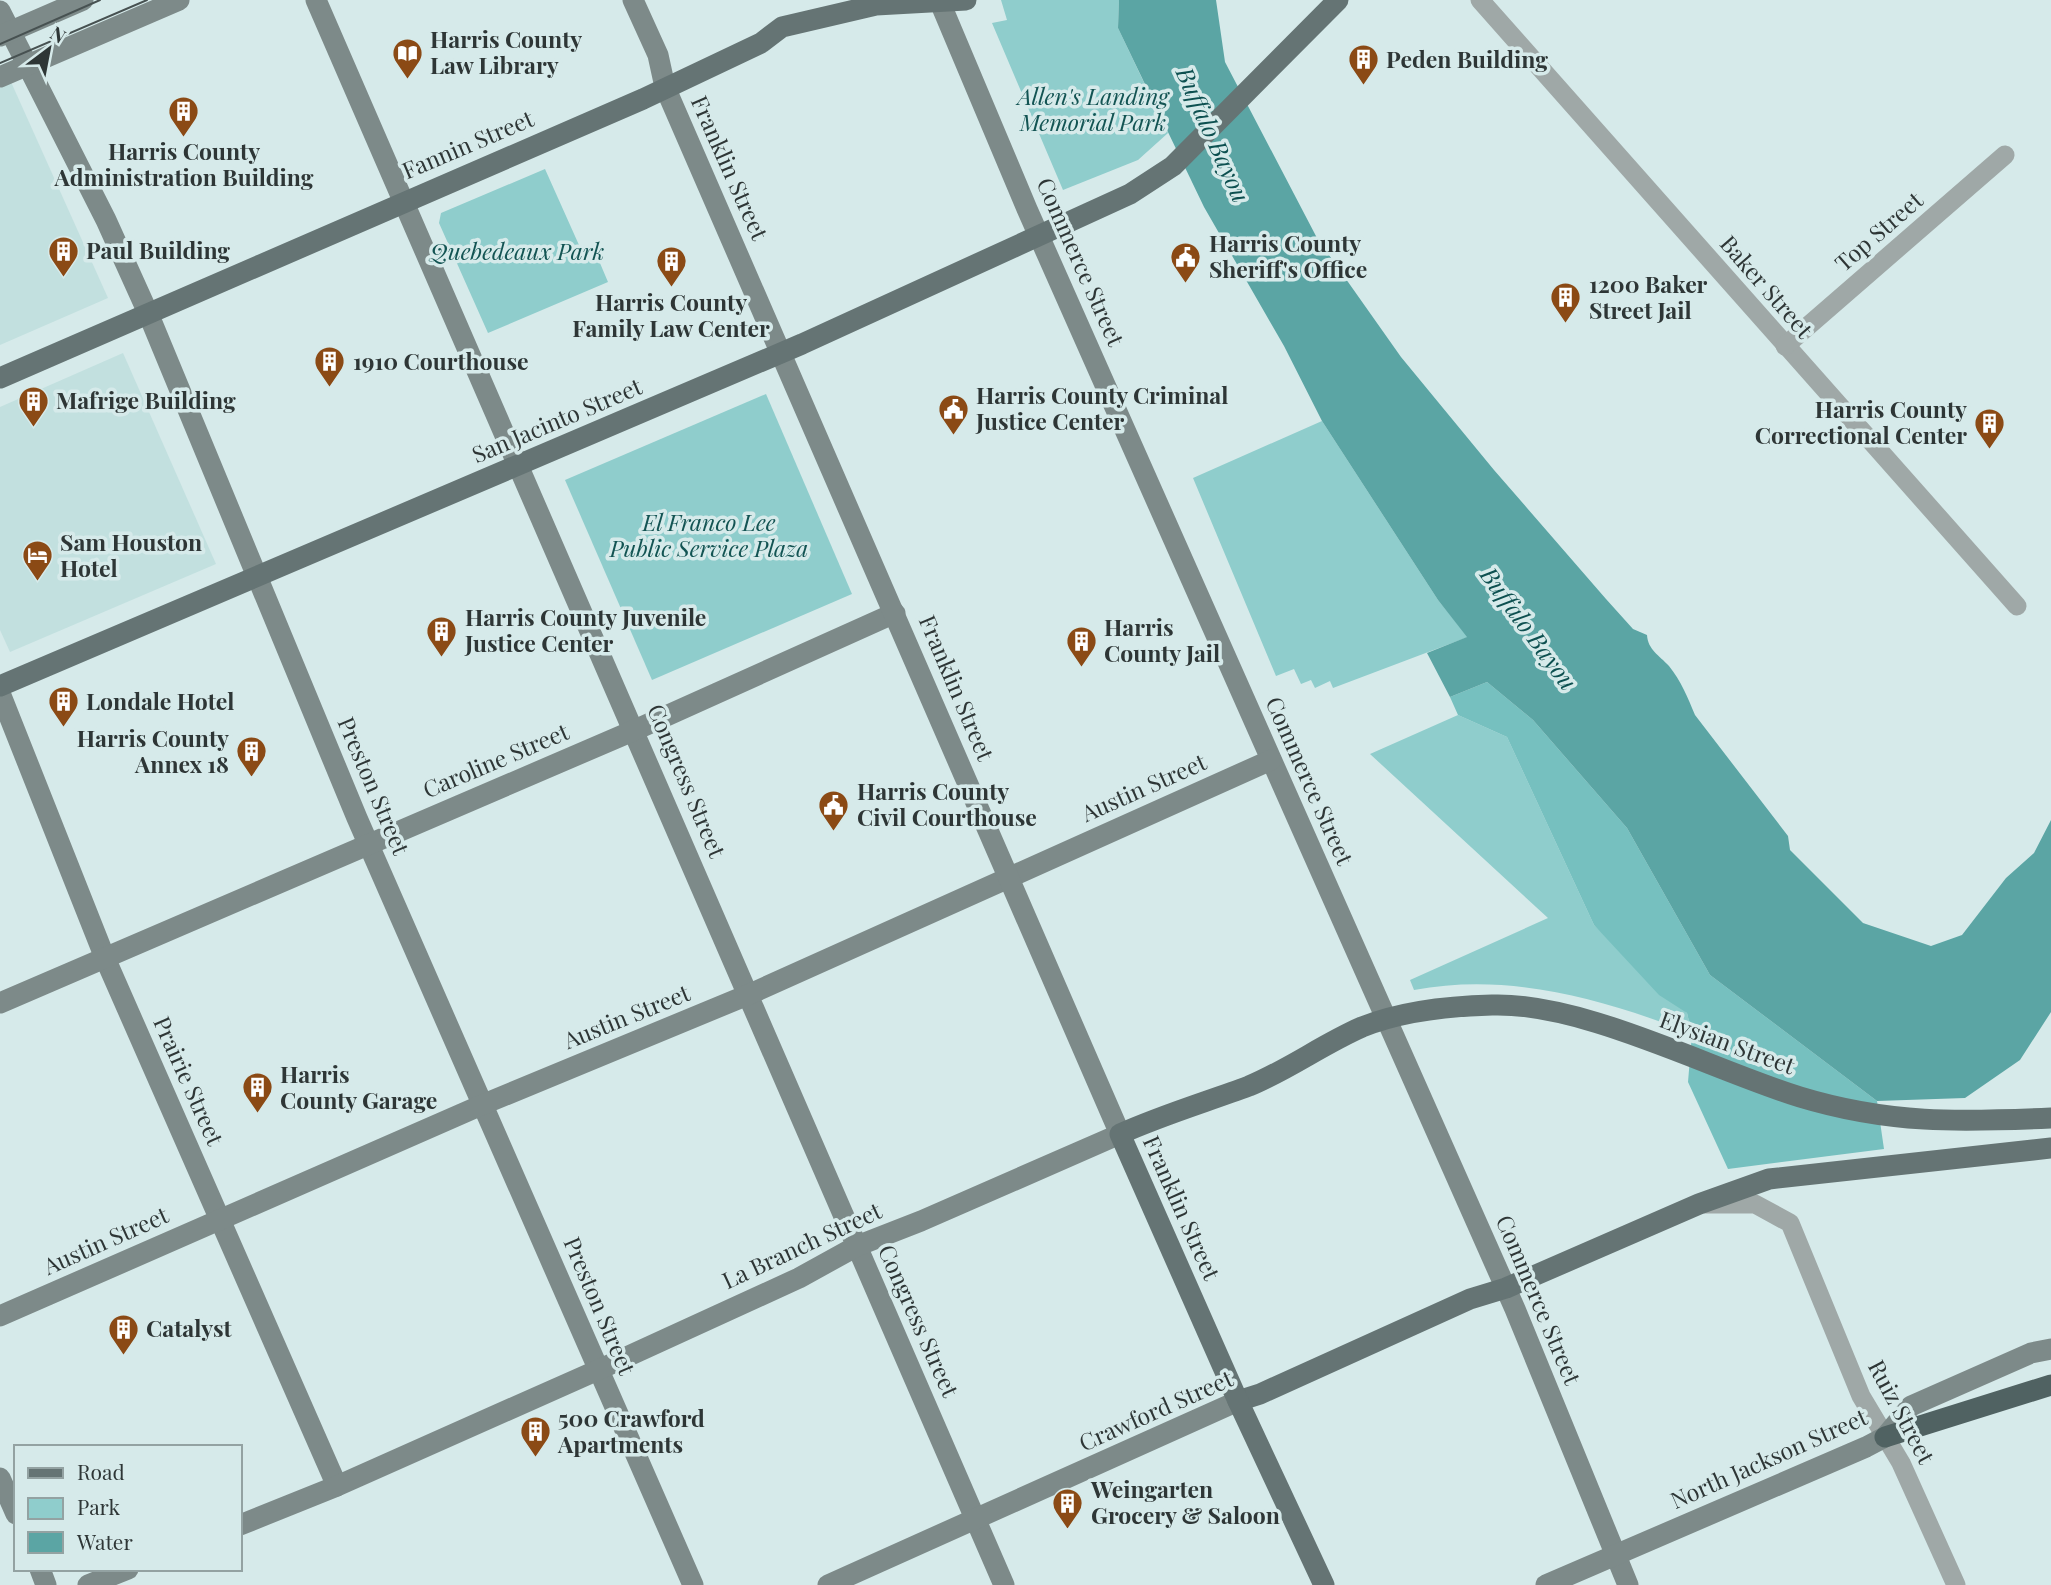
<svg xmlns="http://www.w3.org/2000/svg" width="2051" height="1585" font-family="'Playfair Display',serif">
<rect width="100%" height="100%" fill="#d6eaea"/>
<g fill="#c2e0df">
<path d="M11 82 108 298 0 345V88Z"/>
<path d="M123 353 216 564 10 652 0 630V407Z"/>
</g>
<g fill="#8fcdcc">
<path d="M1001 0H1119L1118 28 1168 133 1138 160 1063 190 992 23 1007 20Z"/>
<path d="M545 169 583 254 594 249 608 282 488 333 439 223 441 213Z"/>
<path d="M766 394 852 594 652 680 565 480Z"/>
<path d="M1322 421 1438 600 1468 637 1333 688 1330 681 1315 688 1311 680 1301 684 1294 669 1276 676 1193 478Z"/>
<path d="M1458 715 1507 737 1594 925 1687 1013 1692 1034C1605 999 1509 972 1414 990L1410 980 1548 918 1370 754Z"/>
</g>
<path fill="#76c0bf" d="M1487 682 1533 720 1627 828 1710 975 1877 1101 1884 1149 1728 1169 1688 1082 1692 1034 1687 1013 1659 995 1594 925 1507 737 1458 715 1450 697Z"/>
<path fill="#5ba5a4" d="M1119 0H1216L1225 62 1317 238 1401 357 1494 470 1606 599 1633 629 1647 635C1648 650 1659 655 1669 666 1681 681 1688 698 1695 715L1788 836 1790 850 1863 923 1931 946 1962 935 2006 878 2034 853 2051 820V1012L2020 1060 1965 1098 1877 1101 1710 975 1627 828 1533 720 1487 682 1450 697 1427 653 1467 637 1438 600 1322 421 1284 346 1204 207 1118 28Z"/>
<g fill="none" stroke-linecap="round" stroke-linejoin="round">
<g stroke="#9fa8a7" stroke-width="19">
<path d="M1480 0 2017 606"/>
<path d="M1785 346 2005 155"/>
<path d="M1705 1204H1755L1790 1223 1861 1396 1901 1463 1956 1585"/>
</g>
<g stroke="#7d8a89" stroke-width="21">
<path d="M316 0 1004 1585"/>
<path d="M939 0 1027 209 1515 1309 1628 1585"/>
<path d="M0 11 106 220 148 313 357 818 693 1585"/>
<path d="M0 36 83 0"/>
<path d="M0 77 179 0"/>
<path d="M0 693 105 958 337 1486"/>
<path d="M0 1003 635 730 895 613"/>
<path d="M0 1316 484 1104 750 994 1271 760"/>
<path d="M0 1478 16 1514"/>
<path d="M240 1525 337 1486 598 1370 799 1278 857 1246 921 1221 1120 1134 665 87 658 55 633 0"/>
<path d="M40 1569 46 1585"/>
<path d="M88 1585 128 1569"/>
<path d="M828 1585 1238 1401"/>
<path d="M1546 1585 1866 1447 1885 1437 1911 1406 2031 1353 2051 1349"/>
</g>
<g stroke="#657474" stroke-width="21">
<path d="M0 378 643 99 761 43 782 27 876 5 966 0"/>
<path d="M0 686 802 344 1130 194 1173 166 1338 0"/>
<path d="M1238 1401 1260 1394 1470 1299 1506 1288 1699 1204 1769 1179 2051 1148"/>
<path d="M1324 1585 1238 1401 1120 1134C1162 1115 1206 1102 1249 1086 1288 1070 1323 1044 1362 1027 1402 1011 1449 1006 1492 1005 1583 1002 1710 1069 1800 1097 1889 1124 1959 1122 2051 1118"/>
</g>
<path stroke="#506262" stroke-width="21" d="M1885 1437 2051 1385"/>
<g stroke="#475151" stroke-width="2">
<path d="M0 44 100 0"/>
<path d="M0 63 147 0"/>
</g>
</g>
<defs>
<symbol id="library-pin" viewBox="-11 -11 22 30"><path d="M0 17L-7.5 6A9.5 9.5 0 1 1 7.5 6Z" fill="#8b4a15" stroke="#d6eaea"/><path d="M-6-4Q-3-5.5-.7-3.5V5Q-3 3-6 4ZM6-4Q3-5.5 .7-3.5V5Q3 3 6 4Z" fill="#fff"/></symbol>
<symbol id="building-pin" viewBox="-11 -11 22 30"><path d="M0 17L-7.5 6A9.5 9.5 0 1 1 7.5 6Z" fill="#8b4a15" stroke="#d6eaea"/><path d="M-4-6H4V6H1V3H-1V6H-4ZM-2.5-4.3h1.7v1.8h-1.7ZM.8-4.3h1.7v1.8H.8ZM-2.5-1h1.7V.8h-1.7ZM.8-1h1.7V.8H.8Z" fill="#fff"/></symbol>
<symbol id="civic-pin" viewBox="-11 -11 22 30"><path d="M0 17L-7.5 6A9.5 9.5 0 1 1 7.5 6Z" fill="#8b4a15" stroke="#d6eaea"/><path d="M-.6-6.5H3V-4.5H.6V-3L4-1V1h2V6H-6V1h2V-1L-.6-3ZM-1.2 2.5V6h2.4V2.5Z" fill="#fff"/></symbol>
<symbol id="hotel-pin" viewBox="-11 -11 22 30"><path d="M0 17L-7.5 6A9.5 9.5 0 1 1 7.5 6Z" fill="#8b4a15" stroke="#d6eaea"/><path d="M-6-4.5h1.5V1H6V5H4.5V3h-9V5H-6ZM-4 0a1.8 1.8 0 1 1 3.6 0ZM.5 0V-2.5h3Q6-2.5 6 0Z" fill="#fff"/></symbol>
</defs>
<g fill-rule="evenodd">
<use href="#library-pin" x="390" y="36" width="35" height="47"/>
<use href="#building-pin" x="1346" y="42" width="35" height="47"/>
<use href="#building-pin" x="166" y="94" width="35" height="47"/>
<use href="#building-pin" x="46" y="234" width="35" height="47"/>
<use href="#civic-pin" x="1168" y="240" width="35" height="47"/>
<use href="#building-pin" x="654" y="244" width="35" height="47"/>
<use href="#building-pin" x="1548" y="280" width="35" height="47"/>
<use href="#building-pin" x="312" y="344" width="35" height="47"/>
<use href="#building-pin" x="16" y="384" width="35" height="47"/>
<use href="#civic-pin" x="936" y="392" width="35" height="47"/>
<use href="#building-pin" x="1972" y="406" width="35" height="47"/>
<use href="#hotel-pin" x="20" y="538" width="35" height="47"/>
<use href="#building-pin" x="424" y="614" width="35" height="47"/>
<use href="#building-pin" x="1064" y="624" width="35" height="47"/>
<use href="#building-pin" x="46" y="684" width="35" height="47"/>
<use href="#building-pin" x="234" y="734" width="35" height="47"/>
<use href="#civic-pin" x="816" y="788" width="35" height="47"/>
<use href="#building-pin" x="240" y="1070" width="35" height="47"/>
<use href="#building-pin" x="106" y="1312" width="35" height="47"/>
<use href="#building-pin" x="518" y="1414" width="35" height="47"/>
<use href="#building-pin" x="1050" y="1486" width="35" height="47"/>
</g>
<g text-anchor="middle" stroke-width="7" stroke-linejoin="round" paint-order="stroke">
<g font-size="23" font-weight="bold" fill="#2e3636" stroke="#d6eaea" text-anchor="start">
<text x="430" y="48">Harris County<tspan x="430" dy="26">Law Library</tspan></text>
<text x="1386" y="68">Peden Building</text>
<text x="184" y="160" text-anchor="middle">Harris County<tspan x="184" dy="26">Administration Building</tspan></text>
<text x="1209" y="252">Harris County<tspan x="1209" dy="26">Sheriff's Office</tspan></text>
<text x="86" y="259">Paul Building</text>
<text x="1589" y="293">1200 Baker<tspan x="1589" dy="26">Street Jail</tspan></text>
<text x="671" y="311" text-anchor="middle">Harris County<tspan x="671" dy="26">Family Law Center</tspan></text>
<text x="353" y="370">1910 Courthouse</text>
<text x="976" y="404">Harris County Criminal<tspan x="976" dy="26">Justice Center</tspan></text>
<text x="56" y="409">Mafrige Building</text>
<text x="1967" y="418" text-anchor="end">Harris County<tspan x="1967" dy="26">Correctional Center</tspan></text>
<text x="60" y="551">Sam Houston<tspan x="60" dy="26">Hotel</tspan></text>
<text x="465" y="626">Harris County Juvenile<tspan x="465" dy="26">Justice Center</tspan></text>
<text x="1104" y="636">Harris<tspan x="1104" dy="26">County Jail</tspan></text>
<text x="86" y="710">Londale Hotel</text>
<text x="229" y="747" text-anchor="end">Harris County<tspan x="229" dy="26">Annex 18</tspan></text>
<text x="857" y="800">Harris County<tspan x="857" dy="26">Civil Courthouse</tspan></text>
<text x="280" y="1083">Harris<tspan x="280" dy="26">County Garage</tspan></text>
<text x="146" y="1337">Catalyst</text>
<text x="558" y="1427">500 Crawford<tspan x="558" dy="26">Apartments</tspan></text>
<text x="1091" y="1498">Weingarten<tspan x="1091" dy="26">Grocery &amp; Saloon</tspan></text>
</g>
<g font-size="23" font-style="italic" fill="#135453" stroke="#d6eaea">
<text x="1093" y="105">Allen's Landing<tspan x="1093" dy="26">Memorial Park</tspan></text>
<text x="517" y="260">Quebedeaux Park</text>
<text x="709" y="531">El Franco Lee<tspan x="709" dy="26">Public Service Plaza</tspan></text>
</g>
<g font-size="23" fill="#2e3636" stroke="#d6eaea">
<text transform="translate(468 145) rotate(-23)" y="8">Fannin Street</text>
<text transform="translate(729 168) rotate(66)" y="8">Franklin Street</text>
<text transform="translate(1879 232) rotate(-41)" y="8">Top Street</text>
<text transform="translate(1080 262) rotate(66)" y="8">Commerce Street</text>
<text transform="translate(1766 287) rotate(49)" y="8">Baker Street</text>
<text transform="translate(557 421) rotate(-23)" y="8">San Jacinto Street</text>
<text transform="translate(956 688) rotate(67)" y="8">Franklin Street</text>
<text transform="translate(496 761) rotate(-23)" y="8">Caroline Street</text>
<text transform="translate(686 781) rotate(67)" y="8">Congress Street</text>
<text transform="translate(1309 781) rotate(66)" y="8">Commerce Street</text>
<text transform="translate(373 786) rotate(67)" y="8">Preston Street</text>
<text transform="translate(1144 788) rotate(-24)" y="8">Austin Street</text>
<text transform="translate(627 1017) rotate(-22)" y="8">Austin Street</text>
<text transform="translate(1727 1043) rotate(20)" y="8">Elysian Street</text>
<text transform="translate(188 1081) rotate(66)" y="8">Prairie Street</text>
<text transform="translate(1181 1208) rotate(66)" y="8">Franklin Street</text>
<text transform="translate(106 1241) rotate(-24)" y="8">Austin Street</text>
<text transform="translate(802 1246) rotate(-25)" y="8">La Branch Street</text>
<text transform="translate(1538 1300) rotate(67)" y="8">Commerce Street</text>
<text transform="translate(599 1306) rotate(67)" y="8">Preston Street</text>
<text transform="translate(918 1321) rotate(66)" y="8">Congress Street</text>
<text transform="translate(1156 1411) rotate(-24)" y="8">Crawford Street</text>
<text transform="translate(1901 1412) rotate(62)" y="8">Ruiz Street</text>
<text transform="translate(1769 1459) rotate(-24)" y="8">North Jackson Street</text>
</g>
<g font-size="24" font-style="italic" fill="#0d5050" stroke="#d6eaea">
<text transform="translate(1212 135) rotate(66)" y="8">Buffalo Bayou</text>
<text transform="translate(1528 629) rotate(54)" y="8">Buffalo Bayou</text>
</g>
</g>
<rect x="14" y="1445" width="228" height="126" fill="#d6eaea" stroke="#93a2a2" stroke-width="2"/>
<rect x="28" y="1468" width="35" height="10" fill="#657474" stroke="#93a2a2" stroke-width="2"/>
<text x="77" y="1480" font-size="21" fill="#2e3636">Road</text>
<rect x="28" y="1498" width="35" height="21" fill="#8fcdcc" stroke="#93a2a2" stroke-width="2"/>
<text x="77" y="1515" font-size="21" fill="#2e3636">Park</text>
<rect x="28" y="1532" width="35" height="21" fill="#5ba5a4" stroke="#93a2a2" stroke-width="2"/>
<text x="77" y="1550" font-size="21" fill="#2e3636">Water</text>
<g transform="translate(49 49) rotate(32)" stroke="#d6eaea" stroke-width="5" paint-order="stroke">
<path d="M0-5L12 26L0 18L-12 26Z" fill="#2e3636"/>
<text y="-10" font-size="19" font-weight="bold" text-anchor="middle" fill="#2e3636">N</text>
</g>
</svg>
